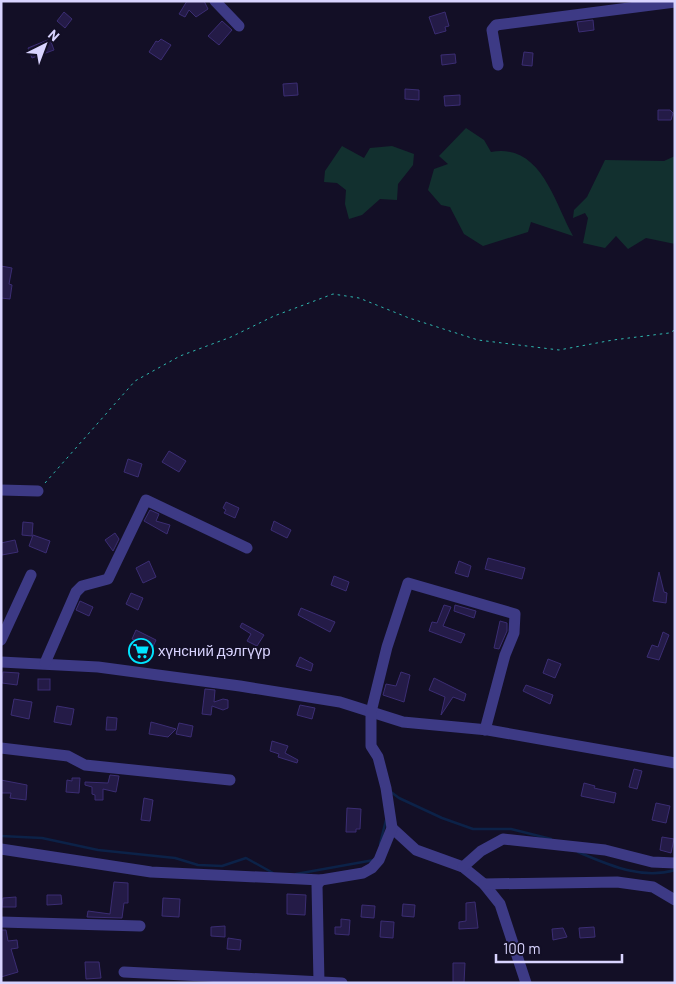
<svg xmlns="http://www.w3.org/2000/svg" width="676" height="984" font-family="Barlow,sans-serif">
<rect width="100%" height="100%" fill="#130f26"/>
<g fill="#12302f">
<path d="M466 128 484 140 491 152C541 143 554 202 573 236L531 222 528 232 483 246 464 234 450 207 441 205 428 190 434 169 448 164 439 156Z"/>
<path d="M342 146 364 158 370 148 392 146 414 154 413 165 398 184 397 200 380 199 362 215 349 219 345 204 346 190 337 183 324 182 325 171Z"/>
<path d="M675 156V244L646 238 628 249 616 236 605 248 583 243 588 218 585 213 573 218 574 210 587 197 605 160 664 161Z"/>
</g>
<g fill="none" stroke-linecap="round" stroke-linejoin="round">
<g stroke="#0c2248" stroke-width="2.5">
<path d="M391 792 399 798 442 818 473 829H511L551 839"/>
<path d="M1 836 42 838 98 850 175 858 198 865 222 866 246 858 273 873"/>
<path d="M380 844 386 820"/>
<path d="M578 852C609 865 641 880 675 870"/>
<path d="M296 874 374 860"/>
</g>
</g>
<g fill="#241b47" stroke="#3b2d73">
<path d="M187 1H204L208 9 196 17 189 10 185 17 179 14Z"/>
<path d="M64 12 72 19 65 28 57 21Z"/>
<path d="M445 12 449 26 445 27 446 31 435 34 429 17Z"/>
<path d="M593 20 594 30 579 32 577 22Z"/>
<path d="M222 21 232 30 219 45 208 36Z"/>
<path d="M50 39 54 50 32 58 28 48Z"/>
<path d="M161 39 171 45 161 60 149 52 156 41 158 42Z"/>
<path d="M524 52 533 53 532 66 522 65Z"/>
<path d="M455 54 456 63 442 65 441 55Z"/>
<path d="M297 83 298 95 284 96 283 84Z"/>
<path d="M405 89 419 90V100L405 99Z"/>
<path d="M460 95V105L445 106 444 96Z"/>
<path d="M658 110H670L673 113 671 120H658Z"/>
<path d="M1 266 12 268 9 284 12 285 10 299 1 298Z"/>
<path d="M169 451 186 461 179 472 162 462Z"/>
<path d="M128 459 142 464 138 477 124 472Z"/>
<path d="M226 502 239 508 235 518 224 513 226 510 223 508Z"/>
<path d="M150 510 159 514 156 521 170 525 167 534 144 521Z"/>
<path d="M274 521 291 530 287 538 271 530Z"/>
<path d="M23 522 33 523 32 536 22 535Z"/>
<path d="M115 533 119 539 113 551 105 540Z"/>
<path d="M33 535 50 541 46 553 29 546Z"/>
<path d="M15 540 18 552 2 555 1 543Z"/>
<path d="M488 558 525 568 522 579 485 569Z"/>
<path d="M149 561 156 577 143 583 136 568Z"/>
<path d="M459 561 471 566 468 577 455 573Z"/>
<path d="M659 572 664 592 667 593 666 603 653 601Z"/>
<path d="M334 576 349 582 346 591 331 585Z"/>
<path d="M131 593 143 598 138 610 126 604Z"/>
<path d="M80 601 93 607 89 616 76 610Z"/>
<path d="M444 605 451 607 443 626 465 634 461 643 429 631 432 622 437 623Z"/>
<path d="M455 605 476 611 474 618 454 611Z"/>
<path d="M301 608 335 622 330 632 298 615Z"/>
<path d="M500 621 507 623V631L499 649 494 648Z"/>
<path d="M242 623 264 635 257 646 247 641 251 634 240 627Z"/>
<path d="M136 630 156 640 150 653 139 649 142 643 132 639Z"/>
<path d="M663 632 669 635 659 660 647 657 652 645 658 647Z"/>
<path d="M300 657 313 664 311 671 296 666Z"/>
<path d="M548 659 561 664 555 678 543 673Z"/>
<path d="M3 672 19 673 17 685 2 683Z"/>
<path d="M401 672 410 675 404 702 383 695 386 684 396 686Z"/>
<path d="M434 678 466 694 464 701 453 697 441 715 445 697 429 690Z"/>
<rect x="38" y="679" width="12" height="11"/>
<path d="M526 685 553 695 550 704 523 691Z"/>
<path d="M205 689 215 690 214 702 223 699 228 700V708L223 710 212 706 211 715 202 714Z"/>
<path d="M14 699 32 702 29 719 11 715Z"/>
<path d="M300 705 315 708 312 719 297 715Z"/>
<path d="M57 706 74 709 71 725 54 722Z"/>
<path d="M107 717 117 718 116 730H106Z"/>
<path d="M151 722 162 725 176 729 168 737 149 734Z"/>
<path d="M179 723 193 726 191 737 176 734Z"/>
<path d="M272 741 288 746 285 753 298 760 297 763 278 757 279 754 270 751Z"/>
<path d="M634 769 642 771 637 789 629 787Z"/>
<path d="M110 775 119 776 116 792 103 789V800H95V795L92 794V787L85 785V782L108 783Z"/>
<path d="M72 778H80L79 793 66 792 67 780 72 781Z"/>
<path d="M1 780 27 785 26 800 10 798 11 793H1Z"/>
<path d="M584 783 595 786 594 788 616 793 614 803 581 796Z"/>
<path d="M144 798 153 800 150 821 141 820Z"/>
<path d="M656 803 670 806 666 823 652 820Z"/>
<path d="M347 808 361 809 360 829H356V832H346Z"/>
<path d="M662 837 674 839 671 853 660 850Z"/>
<path d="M114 882 128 883V903H124L122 918 87 917 88 911 110 914Z"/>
<path d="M287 894 306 895 305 915 287 914Z"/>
<path d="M47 895H61L62 904 47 905Z"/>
<path d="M16 897V907H2L3 898Z"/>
<path d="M163 898 180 899 179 917 162 916Z"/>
<path d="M475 902 478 928 459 929V922L466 921V903Z"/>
<path d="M403 904 415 905 414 917 402 916Z"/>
<path d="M362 905 375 906 374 918 361 917Z"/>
<path d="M341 919 350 920 349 935 335 934V927H341Z"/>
<path d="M381 921 394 922 393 938 380 937Z"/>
<path d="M225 926V937L211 936V927Z"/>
<path d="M594 927 595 937 580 938 579 928Z"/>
<path d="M563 928 567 937 553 940 552 929Z"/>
<path d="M1 930H6L8 941 17 940 18 948 11 949 18 972 1 977Z"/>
<path d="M228 938 241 940 240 950 227 949Z"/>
<path d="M85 962H99L101 978 86 979Z"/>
<path d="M453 963H465L464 983H453Z"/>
</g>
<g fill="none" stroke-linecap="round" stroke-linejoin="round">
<path stroke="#2fb8b0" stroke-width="1" stroke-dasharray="2.5 4" stroke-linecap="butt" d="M45 483 135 381 180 356 231 337 274 316 333 294 359 298 409 318 478 340 559 350 613 340 669 333 675 330"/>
<g stroke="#3d3a85" stroke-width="11">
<path d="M215 1 239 26"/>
<path d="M498 65 492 30 496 25 675 2"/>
<path d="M1 490 38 491"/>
<path d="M1 640 31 575"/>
<path d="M1 662 98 667 240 686 340 702 403 722 488 730 675 763"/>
<path d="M45 663 76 592 82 586 108 579 146 500 247 548"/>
<path d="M1 748 68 756 85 765 230 780"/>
<path d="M392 828 416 850 463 867 484 884 500 904 526 983"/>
<path d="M1 849 151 872 321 880"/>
<path d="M463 867 481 851 503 839 605 850 652 862 675 863"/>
<path d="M484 884 617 882 653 887 675 900"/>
<path d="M1 922 140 926"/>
<path d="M124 972 342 983"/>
<path d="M319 983 317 885 321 880 363 873 372 868 379 860 392 828 386 788 378 757 371 746V712L387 647 408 583 515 614 514 633 505 655 485 730"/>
</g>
</g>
<defs>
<symbol id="supermarket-ring" viewBox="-11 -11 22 22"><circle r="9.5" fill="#130f26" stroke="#00e5ff" stroke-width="1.5"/><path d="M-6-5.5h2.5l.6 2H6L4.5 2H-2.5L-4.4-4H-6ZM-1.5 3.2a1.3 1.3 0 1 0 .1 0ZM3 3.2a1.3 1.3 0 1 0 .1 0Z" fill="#00e5ff"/></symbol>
</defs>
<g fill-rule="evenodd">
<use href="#supermarket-ring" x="127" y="637" width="28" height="28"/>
</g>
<g text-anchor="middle" stroke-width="4" stroke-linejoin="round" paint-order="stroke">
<g font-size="15" fill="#d9d4ff" stroke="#130f26" text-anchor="start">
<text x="158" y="656">хүнсний дэлгүүр</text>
</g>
</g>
<rect width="676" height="984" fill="none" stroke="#d9d4ff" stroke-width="5"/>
<g transform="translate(45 45) rotate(42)" stroke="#130f26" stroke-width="4" paint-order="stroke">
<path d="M0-4L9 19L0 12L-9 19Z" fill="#d9d4ff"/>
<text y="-8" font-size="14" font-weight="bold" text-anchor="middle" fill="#d9d4ff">N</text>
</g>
<path d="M496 954v8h126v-8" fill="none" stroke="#d9d4ff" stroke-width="2.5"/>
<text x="503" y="954" font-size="15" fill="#d9d4ff" stroke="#130f26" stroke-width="4" paint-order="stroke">100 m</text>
</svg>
